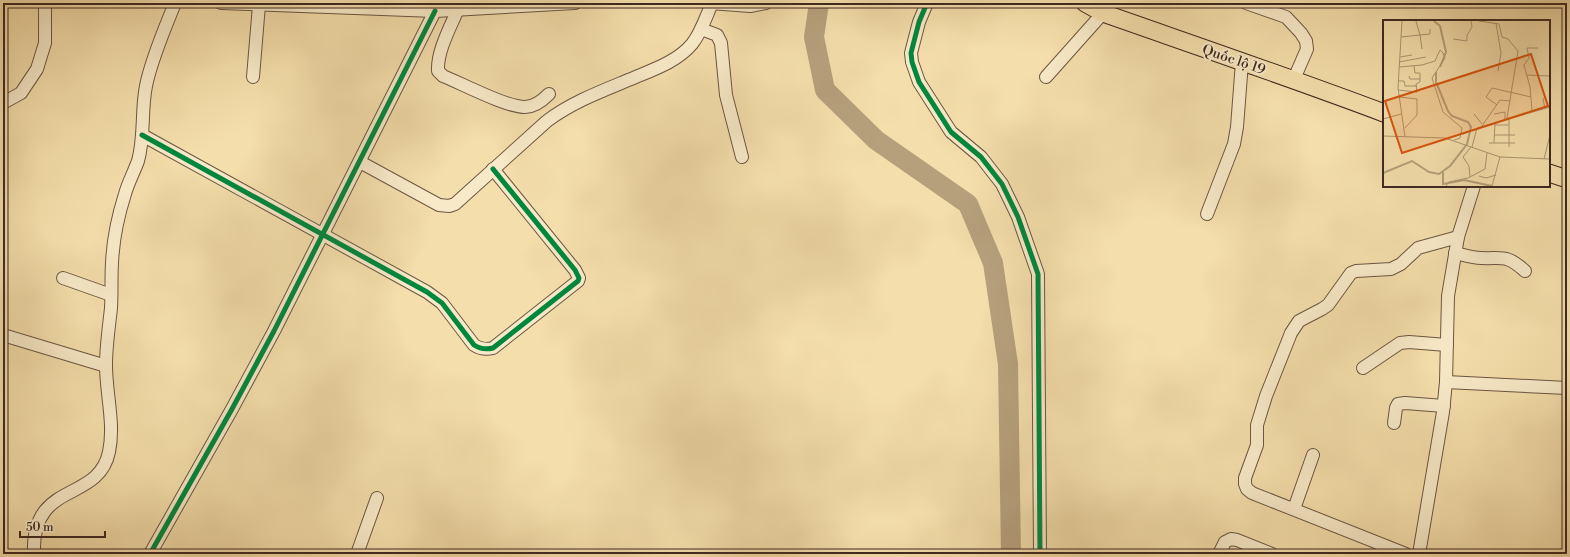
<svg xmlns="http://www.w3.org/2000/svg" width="1570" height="557" font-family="'Libre Bodoni',serif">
<rect width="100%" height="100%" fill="#f4deab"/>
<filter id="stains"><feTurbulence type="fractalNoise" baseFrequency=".005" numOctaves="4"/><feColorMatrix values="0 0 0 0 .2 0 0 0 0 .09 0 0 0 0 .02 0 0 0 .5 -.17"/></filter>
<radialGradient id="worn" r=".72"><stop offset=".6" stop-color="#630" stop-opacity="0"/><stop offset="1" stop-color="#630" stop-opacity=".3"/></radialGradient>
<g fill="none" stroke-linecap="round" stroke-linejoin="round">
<path stroke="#b6a07c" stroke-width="20" d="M819 3 814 37 825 90 876 140 968 204 993 263 1008 364 1011 554"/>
<defs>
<g id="minor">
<path d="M221 3 435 11 575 3"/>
<path d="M710 3 750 6 766 3"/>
<path d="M927 3 919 22 911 53 912 62 919 82 951 132 981 157 1002 184 1018 217 1038 274 1040 554"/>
<path d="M1246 3 1286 17 1301 33 1306 41 1307 49 1294 79"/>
<path d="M458 9C450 28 437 51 438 71L443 76C463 84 506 107 525 107 535 107 543 100 549 94"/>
<path d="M701 29 717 35 721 43 726 95 742 157"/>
<path d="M253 77 259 5"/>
<path d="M1046 77 1103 13"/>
<path d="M3 103 21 93 37 69 45 43V3"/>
<path d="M142 135 427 292 442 303 474 345C480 349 485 350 493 348L578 281 579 278 575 270 493 169"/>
<path d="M360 162 439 205 449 206 455 204 547 121C572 102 602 91 631 79 652 70 677 62 692 44 701 33 706 17 712 3"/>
<path d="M1207 214 1234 144 1237 127 1242 62"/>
<path d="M1455 253C1464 255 1472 258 1481 258 1503 259 1506 254 1525 271"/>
<path d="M63 278 111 295"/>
<path d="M3 335 106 366"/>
<path d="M1363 368 1400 343 1409 342 1447 345"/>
<path d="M1446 382 1567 388"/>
<path d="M1394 423 1396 408 1398 404 1405 403 1444 406"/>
<path d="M1294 509 1313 455"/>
<path d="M34 554C31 479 98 504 109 452 115 424 106 394 106 365 106 346 109 327 111 308 112 293 111 278 112 263 113 240 118 216 125 194 128 183 134 172 138 161 145 136 141 110 146 86 151 60 165 28 175 3"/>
<path d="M150 554 232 409 274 331 435 11"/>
<path d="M357 554 377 498"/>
<path d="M1219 554 1225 542 1231 539 1237 540 1272 554"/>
<path d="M1406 554 1252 493 1247 489 1245 484V478L1257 445V425L1266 396 1291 333 1299 321 1322 309 1328 305 1351 273 1356 271 1391 269 1401 264 1418 248 1458 237"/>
<path d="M1419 554 1443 412 1446 382 1448 296 1458 237 1474 186"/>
</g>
<g id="highway">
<path d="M1085 3 1103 13C1197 46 1291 78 1384 113"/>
<path d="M1549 173 1567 179"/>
</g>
</defs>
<use href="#minor" stroke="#6c5643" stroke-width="14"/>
<use href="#highway" stroke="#3e2920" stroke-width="19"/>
<use href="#minor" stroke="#f8eac8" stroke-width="12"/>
<use href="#highway" stroke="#f4deab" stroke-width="17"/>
<defs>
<g id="cycleway">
<path d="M927 3 919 22 911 53 912 62 919 82 951 132 981 157 1002 184 1018 217 1038 274 1040 554"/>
<path d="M142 135 427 292 442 303 474 345C480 349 485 350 493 348L578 281 579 278 575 270 493 169"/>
<path d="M150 554 232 409 274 331 435 11"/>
</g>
</defs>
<use href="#cycleway" stroke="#f8eac8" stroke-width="8"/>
<use href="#cycleway" stroke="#00873e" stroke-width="5"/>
</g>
<g text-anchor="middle" stroke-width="4" stroke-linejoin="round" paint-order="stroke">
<g font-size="14" fill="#3e2920" stroke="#f8eac8">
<text transform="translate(1234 59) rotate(19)" y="5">Quốc lộ 19</text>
</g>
</g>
<g transform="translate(1383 20)">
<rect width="167" height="167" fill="#f4deab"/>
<path fill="none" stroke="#b6a07c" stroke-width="2" d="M51 1 57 6 63 32 57 47M60 152V164L81 160 109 166M0 153 29 141 46 152 56 154 67 146 84 124 88 107 85 102 69 96 65 91 53 62V52"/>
<path fill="none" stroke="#ab9673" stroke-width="1" d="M19 1 15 68 22 117M33 1 37 15M96 1 116 4 119 17 125 19 135 31 124 98M113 3 118 33 115 51M37 15 39 29M18 17 47 14V9M70 19 84 21V15L89 7 88 1M17 37 29 35M16 42 43 37M16 47 39 45 52 41 57 30 60 33 62 38 49 58 60 92 79 108 77 118 71 120M144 55 167 56M26 56 27 59H37M15 61H21L22 66H34M15 70 34 72 33 64 37 62V53H32L31 46M16 77 34 79V95L22 108M114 85 103 77 109 68 148 77M162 88 160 80 162 76M149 91 147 67 141 45 146 38 144 28H155M91 94 99 104M111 94 122 92V99M0 99 18 94M112 105H126M99 106 117 80 127 81M111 115H132M0 116 62 118 117 137 167 139M106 123H132M111 123 112 103M89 127 94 108 167 87M126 127V97M161 139 167 115M96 156 103 158 113 155M87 157 86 146 80 137 88 127M63 166 66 162 85 158 102 149 104 133M109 166 117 137"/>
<path fill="#d7540e" fill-opacity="0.15" stroke="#d7540e" stroke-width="2" d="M148 34 165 86 19 133 2 81Z"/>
<rect width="167" height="167" fill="none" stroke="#3e2920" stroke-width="2"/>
</g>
<rect width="1570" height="557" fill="none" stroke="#f4deab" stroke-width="16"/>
<rect x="4" y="4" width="1562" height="549" fill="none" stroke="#3e2920" stroke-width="2"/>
<rect x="8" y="8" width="1554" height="541" fill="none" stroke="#3e2920"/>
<path d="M20 531v6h85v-6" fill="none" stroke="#3e2920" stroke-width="2"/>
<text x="26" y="531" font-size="12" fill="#3e2920" stroke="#f8eac8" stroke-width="3" paint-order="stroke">50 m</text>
<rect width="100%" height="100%" filter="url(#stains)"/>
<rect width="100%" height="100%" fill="url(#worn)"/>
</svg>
